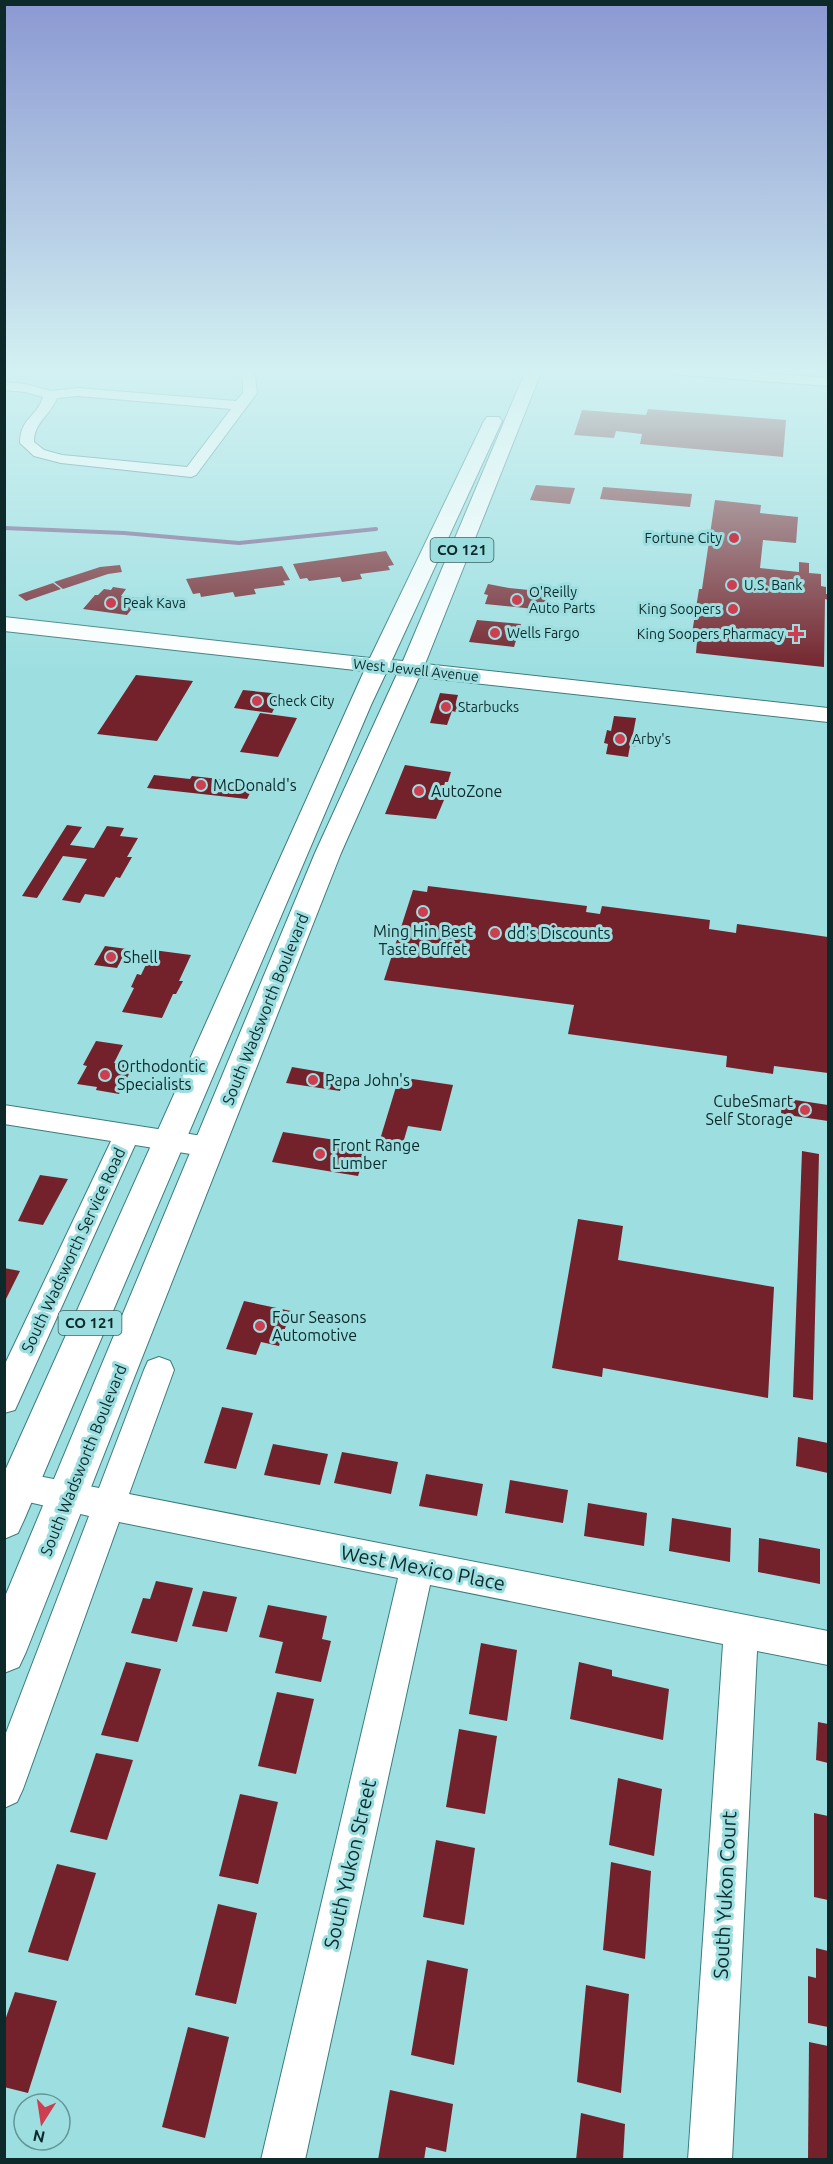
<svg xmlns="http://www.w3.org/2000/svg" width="833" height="2164" font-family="Ubuntu,sans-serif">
<rect width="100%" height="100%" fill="#9ddfe1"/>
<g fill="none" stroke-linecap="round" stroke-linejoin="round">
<path stroke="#755989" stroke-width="4" d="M4 528 124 533 239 543 376 529"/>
</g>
<g fill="#73222b">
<path d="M648 409 786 420 783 457 640 444 642 434 616 431 614 438 574 435 582 410 646 415Z"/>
<path d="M536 485 575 488 570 504 530 500Z"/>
<path d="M603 487 692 494 690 507 600 499Z"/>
<path d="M715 500 761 505 760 513 798 517 796 543 763 540 760 568 799 572V562L809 563V573L821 574V586L826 587V594H828V600L825 599 824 667 696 653 697 641 691 640 699 589H702Z"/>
<path d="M386 551 394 565 388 566 390 570 360 574 362 579 342 582 340 577 309 581 307 578 300 579 293 564Z"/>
<path d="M120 565 122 572 108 574 63 589 54 582 100 567Z"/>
<path d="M282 566 290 580 283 581 285 585 254 589 256 594 235 597 233 592 201 597 200 593 193 594 186 579Z"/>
<path d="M53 583 61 589 26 601 18 595Z"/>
<path d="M488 584 509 588 549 592 544 610 485 604 488 595 484 594Z"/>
<path d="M113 587 126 589 121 596 140 598 127 615 83 609 95 595H98L104 589 111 590Z"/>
<path d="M477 620 521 624 514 647 469 642Z"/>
<path d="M136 675 193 681 157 741 97 734Z"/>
<path d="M243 690 281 694 272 713 234 708Z"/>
<path d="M440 693 458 695 456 702 459 703 456 712 452 711 447 725 430 723Z"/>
<path d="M260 713 297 718 278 757 240 752Z"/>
<path d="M614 716 636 718 633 734H637L635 747 630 746 628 757 606 754 608 744 604 743 607 730 611 731Z"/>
<path d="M405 765 451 772 448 782H445L441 799 444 800 436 819 385 814Z"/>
<path d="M154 775 190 779 192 776 255 783 247 799 147 788Z"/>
<path d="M67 825 82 827 70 845 94 848 107 826 124 828 120 836 138 838 127 857H132L120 878 116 877 104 897 85 894 80 903 62 900 87 859 63 856 37 898 22 896Z"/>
<path d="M428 886 587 906 586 912 600 914 602 906 710 920 709 929 736 933 737 924 828 937V1073L774 1066 773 1074 726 1067 727 1056 568 1034 574 1005 384 980 413 890 427 892Z"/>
<path d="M105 946 127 949 117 968 94 965Z"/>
<path d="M153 950 191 955 179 981H183L176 994H173L162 1018 122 1012 134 988 131 987 137 974 141 975Z"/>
<path d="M96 1041 123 1045 114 1063 133 1066 119 1094 96 1090 97 1087 77 1084 87 1066 83 1065Z"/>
<path d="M292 1067 345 1076 340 1091 286 1083Z"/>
<path d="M399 1077 453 1085 441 1131 408 1126 401 1150 378 1146Z"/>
<path d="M782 1098 828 1105V1121L781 1114Z"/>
<path d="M283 1132 368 1145 358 1176 272 1162Z"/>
<path d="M802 1151 819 1154 813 1400 793 1397Z"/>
<path d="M40 1175 68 1179 43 1225 18 1221Z"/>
<path d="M578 1219 623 1226 618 1260 774 1287 768 1398 603 1368 602 1377 552 1368Z"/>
<path d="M4 1268 20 1271 4 1303Z"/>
<path d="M244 1301 291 1311 279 1346 261 1342 256 1355 226 1349Z"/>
<path d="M222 1407 253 1413 236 1469 204 1463Z"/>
<path d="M798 1437 828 1443V1473L796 1466Z"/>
<path d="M273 1444 328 1454 320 1485 264 1475Z"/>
<path d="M342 1452 398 1462 391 1494 334 1483Z"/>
<path d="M426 1474 483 1484 477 1516 419 1506Z"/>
<path d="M510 1480 568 1490 563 1523 505 1513Z"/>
<path d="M588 1503 647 1513 644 1546 584 1536Z"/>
<path d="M672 1518 731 1528 730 1562 669 1551Z"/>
<path d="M759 1538 820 1549V1584L758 1572Z"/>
<path d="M156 1581 193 1588 177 1642 131 1633 143 1598 150 1599Z"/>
<path d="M203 1591 237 1597 227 1632 192 1626Z"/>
<path d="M268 1605 327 1616 322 1639 331 1641 321 1682 275 1673 283 1642 259 1637Z"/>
<path d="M481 1643 517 1650 507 1721 469 1714Z"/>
<path d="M126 1662 161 1669 138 1742 101 1735Z"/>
<path d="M579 1662 612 1670V1676L669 1689 663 1740 570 1719Z"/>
<path d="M277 1692 314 1699 296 1774 258 1766Z"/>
<path d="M818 1722 828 1724V1763L816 1760Z"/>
<path d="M459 1729 497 1736 485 1814 446 1807Z"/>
<path d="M96 1753 133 1760 107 1840 70 1832Z"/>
<path d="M618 1778 662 1789 654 1856 609 1845Z"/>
<path d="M240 1794 278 1802 258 1884 219 1876Z"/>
<path d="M814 1813 828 1816V1900L814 1897Z"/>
<path d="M436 1840 475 1848 464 1925 423 1917Z"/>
<path d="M611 1862 651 1871 645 1959 603 1950Z"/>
<path d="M57 1864 96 1873 68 1961 28 1952Z"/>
<path d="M218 1904 257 1913 236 2004 195 1995Z"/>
<path d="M816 1948 828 1951V2027L808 2023V1976L816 1978Z"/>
<path d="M427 1960 468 1969 454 2065 411 2055Z"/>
<path d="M586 1985 629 1994 621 2093 577 2082Z"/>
<path d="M15 1992 57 2001 28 2093 4 2087V2023Z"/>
<path d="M188 2027 229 2037 205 2138 162 2127Z"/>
<path d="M809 2042 828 2046V2160H808Z"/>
<path d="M390 2090 453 2104 446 2152 426 2147 424 2160H378Z"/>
<path d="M581 2113 625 2124 623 2160H576Z"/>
</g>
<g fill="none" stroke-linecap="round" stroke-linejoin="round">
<defs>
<g id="minor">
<path d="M232 370H248L255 375 257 393 196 475 191 477 61 463 34 456 20 443C20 418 37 417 43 397L25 392 4 390V382L26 384 51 391 78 388 236 401 243 393V379ZM78 396 231 409 187 467 62 455 44 450 34 442C34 422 50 416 57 398Z"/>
<path d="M663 370H724L828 378V386L670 374Z"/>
<path d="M4 1105 209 1137 218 1140 222 1147 218 1154 209 1157 135 1145 15 1410 4 1413V1366L111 1141 4 1124Z"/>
<path d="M159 1357 170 1361 174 1370 129 1494 828 1631V1665L757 1651 732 2160H688L723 1644 430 1585 305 2160H261L398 1578 119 1522 23 1789 17 1802 4 1808V1738L89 1516 7 1497 4 1481 7 1477 18 1472 99 1488 144 1370 148 1361Z"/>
</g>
<path id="major" d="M526 370H542L425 664 828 708V722L419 677 341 853 26 1652 19 1667 4 1673V1599L315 853 397 674 386 673 371 705 24 1520 18 1533 4 1539V1473L364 671 4 631V617L370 658 484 421 487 417H499L502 421 392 660 403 661Z"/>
</defs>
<use href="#minor" stroke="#3b7c7d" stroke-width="2"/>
<use href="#major" stroke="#3b7c7d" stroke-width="2"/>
<use href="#minor" fill="#fff" fill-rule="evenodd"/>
<use href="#major" fill="#fff" fill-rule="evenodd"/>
</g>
<linearGradient id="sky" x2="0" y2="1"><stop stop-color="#8b98d2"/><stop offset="0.55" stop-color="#d3f1f2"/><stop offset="1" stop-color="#d3f1f2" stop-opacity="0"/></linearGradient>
<rect width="833" height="673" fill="url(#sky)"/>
<g fill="#ce3e51" stroke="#9ddfe1" stroke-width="2">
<circle cx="734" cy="538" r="6"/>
<circle cx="732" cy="585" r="6"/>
<circle cx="517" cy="600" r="6"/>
<circle cx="111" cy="603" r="6"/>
<circle cx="733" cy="609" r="6"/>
<circle cx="495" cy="633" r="6"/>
<path d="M793 625h6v6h6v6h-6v6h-6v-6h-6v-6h6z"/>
<circle cx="257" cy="701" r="6"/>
<circle cx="446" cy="707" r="6"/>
<circle cx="620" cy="739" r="6"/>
<circle cx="201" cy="785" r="6"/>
<circle cx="419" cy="791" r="6"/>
<circle cx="423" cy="912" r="6"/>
<circle cx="495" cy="933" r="6"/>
<circle cx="111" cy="957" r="6"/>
<circle cx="105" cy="1075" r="6"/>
<circle cx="313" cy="1080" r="6"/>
<circle cx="805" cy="1110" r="6"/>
<circle cx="320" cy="1154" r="6"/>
<circle cx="260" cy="1326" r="6"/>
</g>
<g text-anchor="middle" stroke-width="6" stroke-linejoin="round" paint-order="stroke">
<g font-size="14" fill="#0d2929" stroke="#9ddfe1" text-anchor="start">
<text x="722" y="543" text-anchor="end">Fortune City</text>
<text x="744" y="590">U.S. Bank</text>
<text x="529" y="597">O'Reilly<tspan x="529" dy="16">Auto Parts</tspan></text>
<text x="123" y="608">Peak Kava</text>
<text x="721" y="614" text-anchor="end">King Soopers</text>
<text x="507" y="638">Wells Fargo</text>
<text x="784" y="639" text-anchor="end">King Soopers Pharmacy</text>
<text x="269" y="706">Check City</text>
<text x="458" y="712">Starbucks</text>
<text x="632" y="744">Arby's</text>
</g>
<g font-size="14" fill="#0d2929" stroke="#9ddfe1">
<text transform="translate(416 670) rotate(6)" y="5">West Jewell Avenue</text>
</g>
<g fill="#9ddfe1" stroke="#386060" stroke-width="1.5">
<rect x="430.5" y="538" width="63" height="24" rx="4.5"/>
<rect x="58.5" y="1311" width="63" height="24" rx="4.5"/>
</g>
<g font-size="15" font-weight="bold" fill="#0d2929">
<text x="462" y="555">CO 121</text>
<text x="90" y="1328">CO 121</text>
</g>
<g font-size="16" fill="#0d2929" stroke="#9ddfe1" text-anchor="start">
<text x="213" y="791">McDonald's</text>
<text x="431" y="797">AutoZone</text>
<text x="423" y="937" text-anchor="middle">Ming Hin Best<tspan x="423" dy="18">Taste Buffet</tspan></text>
<text x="507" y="939">dd's Discounts</text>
<text x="123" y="963">Shell</text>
<text x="117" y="1072">Orthodontic<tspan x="117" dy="18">Specialists</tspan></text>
<text x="325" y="1086">Papa John's</text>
<text x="793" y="1107" text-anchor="end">CubeSmart<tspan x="793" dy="18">Self Storage</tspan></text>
<text x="332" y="1151">Front Range<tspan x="332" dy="18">Lumber</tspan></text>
<text x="272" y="1323">Four Seasons<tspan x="272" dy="18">Automotive</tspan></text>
</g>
<g font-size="16" fill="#0d2929" stroke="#9ddfe1">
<text transform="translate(265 1009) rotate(-68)" y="6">South Wadsworth Boulevard</text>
<text transform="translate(73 1250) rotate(-65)" y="6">South Wadsworth Service Road</text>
<text transform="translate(83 1460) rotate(-68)" y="6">South Wadsworth Boulevard</text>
</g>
<g font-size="20" fill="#0d2929" stroke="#9ddfe1">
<text transform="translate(423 1568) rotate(11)" y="7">West Mexico Place</text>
<text transform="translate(350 1864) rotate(-77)" y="7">South Yukon Street</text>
<text transform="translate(725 1895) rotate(-87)" y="7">South Yukon Court</text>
</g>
</g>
<rect width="833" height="2164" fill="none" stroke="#0d2929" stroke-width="12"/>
<g transform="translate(42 2122) rotate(192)"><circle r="28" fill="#9ddfe1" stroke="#639697" stroke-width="1.5"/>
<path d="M0-4.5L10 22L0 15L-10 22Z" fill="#ce3e51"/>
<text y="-9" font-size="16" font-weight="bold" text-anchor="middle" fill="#0d2929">N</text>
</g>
</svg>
